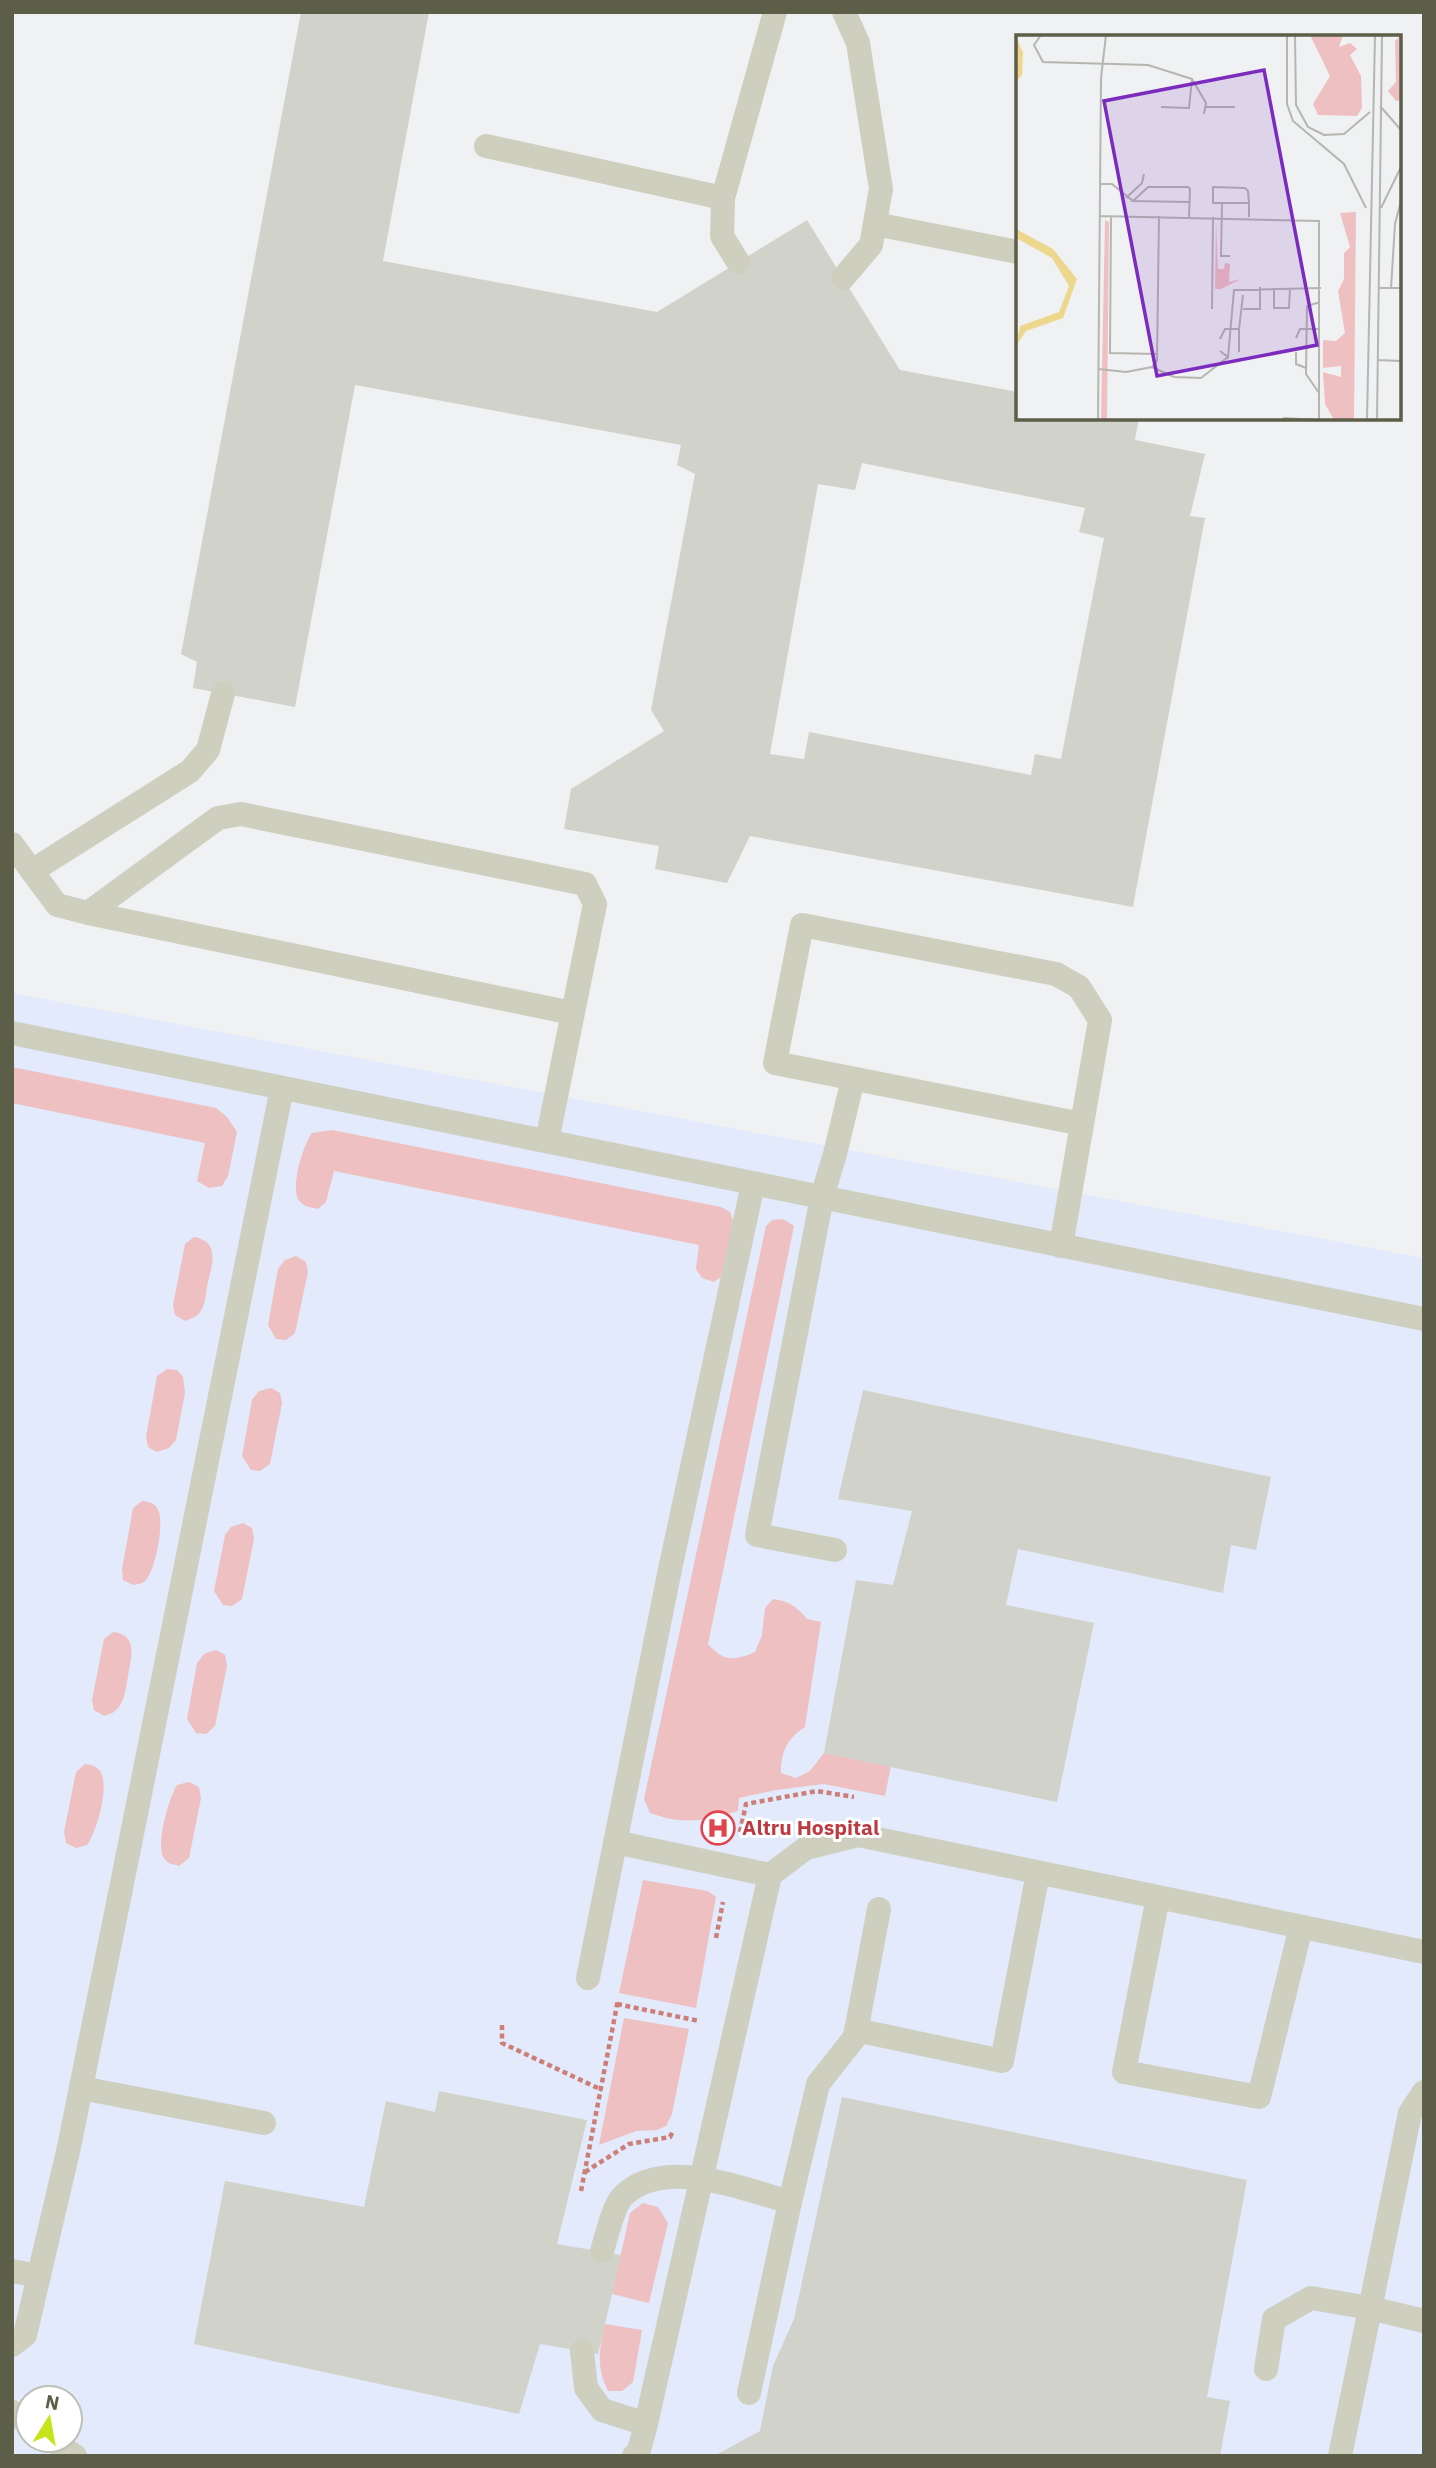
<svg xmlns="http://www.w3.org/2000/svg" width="1436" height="2468" font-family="'IBM Plex Sans',sans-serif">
<rect width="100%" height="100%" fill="#f0f1f3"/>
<path fill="#e2eafb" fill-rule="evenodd" d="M12 993 1424 1258V2456H12ZM28 2398H70V2440H28Z"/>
<g fill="#efc0c1">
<path d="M12 1067 216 1108 227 1117 237 1132 228 1176 222 1186 209 1188 197 1181 205 1143 12 1103Z"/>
<path d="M332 1130 721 1207 730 1212 733 1221 724 1275 714 1282 702 1278 696 1269 699 1245 334 1171 326 1202 318 1209C310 1207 303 1207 298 1199 291 1186 303 1145 312 1133Z"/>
<path d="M783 1219 794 1226 792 1236 708 1644C724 1662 734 1661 755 1652L762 1635 765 1608 773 1599C789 1601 797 1607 807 1619L821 1622 805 1727C787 1739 781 1751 781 1773L796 1778 810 1771 824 1753 891 1766 885 1796 824 1784 776 1790 739 1798 738 1811C705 1821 683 1825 650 1813L644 1799 766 1226 772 1220Z"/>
<path d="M194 1237C222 1242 211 1267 207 1287 206 1294 205 1303 202 1309 198 1317 192 1318 185 1321L175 1315 173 1305 185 1244Z"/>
<path d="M296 1256 306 1262 308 1272 295 1333 286 1340 276 1339 268 1325 278 1269 285 1260Z"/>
<path d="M167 1369 177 1370 183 1377 185 1393 176 1440 169 1448 157 1452 148 1447 146 1437 157 1376Z"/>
<path d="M271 1388 280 1393 282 1403 270 1464 260 1471 251 1470 242 1456 252 1400 259 1391Z"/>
<path d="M142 1501C148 1502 153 1502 157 1508 166 1519 155 1574 144 1582 141 1584 137 1584 133 1585L123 1580 122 1569 133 1508Z"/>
<path d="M243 1523 252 1528 254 1539 242 1599 232 1606 223 1605 214 1591 225 1535 231 1527Z"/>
<path d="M113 1632C139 1635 131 1658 128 1676 126 1687 125 1700 118 1708 114 1713 110 1714 104 1716L94 1710 92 1700 104 1639Z"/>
<path d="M216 1650 225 1655 227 1666 215 1726 206 1734 196 1733 187 1719 197 1663 204 1654Z"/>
<path d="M85 1764C91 1765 96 1766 100 1771 110 1785 97 1831 87 1845L76 1848 66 1843 64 1832 76 1772Z"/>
<path d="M189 1782 199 1787 201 1798 189 1858 179 1866C173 1864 167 1864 164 1858 155 1845 169 1798 177 1785Z"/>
<path d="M643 1880 708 1891 716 1897 696 2008 619 1993Z"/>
<path d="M624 2018 689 2029 672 2114 666 2126 657 2130 636 2131 599 2145Z"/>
<path d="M643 2203 658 2207 668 2223 649 2303 612 2294 630 2213Z"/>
<path d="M605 2324 642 2330 633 2382 622 2391H608C596 2367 599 2349 605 2324Z"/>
</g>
<g fill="#d1d3ca" fill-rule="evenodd">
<path d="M301 12H429L383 261 657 312 807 220 900 370 1018 392V418H1139L1135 440 1205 454 1190 516 1205 518 1133 907 750 836 727 883 655 869 659 846 564 829 571 789 664 731 651 710 695 474 677 465 681 445 355 385 295 707 193 688 197 662 181 654ZM862 463 1085 508 1079 532 1104 538 1061 759 1035 754 1031 775 809 732 804 759 770 754 818 484 855 490Z"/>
<path d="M863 1390 1271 1477 1256 1550 1231 1545 1223 1593 1018 1549 1006 1605 1094 1623 1057 1802 824 1753 856 1580 893 1585 912 1511 838 1499Z"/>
<path d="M439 2091 587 2120 557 2244 621 2255 598 2354 540 2344 519 2414 194 2344 225 2181 364 2207 386 2101 435 2112Z"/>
<path d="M842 2097 1247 2180 1207 2397 1230 2401 1220 2456H714L760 2431 773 2366 794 2319Z"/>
</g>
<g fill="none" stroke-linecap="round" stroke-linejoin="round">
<g stroke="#cd7e77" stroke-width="4.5" stroke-dasharray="5 3.5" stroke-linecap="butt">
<path d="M740 1832 746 1804 817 1791 854 1797"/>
<path d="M716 1938 723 1902"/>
<path d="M617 2004 699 2021"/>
<path d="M502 2025V2043L602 2090"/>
<path d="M585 2172 629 2144 670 2137 673 2131"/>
<path d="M581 2191 618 2000"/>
</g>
<g stroke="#cecfbe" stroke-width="24">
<path d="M486 146 723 198 775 12"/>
<path d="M723 198 722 236 738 262"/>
<path d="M875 224 1018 252"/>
<path d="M843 278 871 245 881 189 858 43 844 12"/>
<path d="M12 844 57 905 88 913"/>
<path d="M32 871 190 771 208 750 223 694"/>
<path d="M12 1033 1424 1319"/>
<path d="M547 1141 595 904 585 884 241 814 218 818 88 913 572 1013"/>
<path d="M1061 1246C1074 1170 1087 1095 1100 1020L1079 987 1056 974 802 925 775 1063 1082 1124"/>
<path d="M835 1550 757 1535 822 1197 835 1154 853 1079"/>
<path d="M615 1842 770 1875"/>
<path d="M1158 1897 1124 2072 1259 2097 1301 1927"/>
<path d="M588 1978 669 1574 753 1184"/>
<path d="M856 2030 1002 2061 1038 1873"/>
<path d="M81 2088 264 2123"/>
<path d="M602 2251C606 2238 614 2204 623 2196 664 2156 742 2189 790 2202L818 2084 855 2037 879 1909"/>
<path d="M12 2271 39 2276"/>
<path d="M12 2345 25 2335 69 2147 282 1088"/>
<path d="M582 2351 586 2388 602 2410 646 2424 770 1875 806 1848 858 1835 1424 1952"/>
<path d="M1266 2369 1274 2319 1311 2298 1370 2308 1424 2321"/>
<path d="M749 2393 790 2202"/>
<path d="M12 2412 28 2423"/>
<path d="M52 2440 75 2456"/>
<path d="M634 2456 638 2454 646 2424"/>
<path d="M1340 2456 1410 2113 1424 2092"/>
</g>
</g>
<defs>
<symbol id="hospital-ring" viewBox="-11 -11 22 22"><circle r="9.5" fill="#fff" stroke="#e0444e" stroke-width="1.5"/><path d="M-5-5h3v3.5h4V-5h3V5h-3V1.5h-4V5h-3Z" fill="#e0444e"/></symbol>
</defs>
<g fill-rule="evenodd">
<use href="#hospital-ring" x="699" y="1809" width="38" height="38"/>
</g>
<g text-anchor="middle" stroke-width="6" stroke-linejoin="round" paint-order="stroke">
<g font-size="21" font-weight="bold" fill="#be3a42" stroke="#fff" text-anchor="start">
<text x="742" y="1835">Altru Hospital</text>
</g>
</g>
<g transform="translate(1016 35)">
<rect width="385" height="385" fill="#f0f1f3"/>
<path d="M327 0 323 12 334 8 341 14 334 20 345 41 346 73 341 81 302 80 297 69 314 41 294 0ZM385 0V65L380 66 372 56 380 47 379 6ZM340 177 338 385H318L309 369 307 337 325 342V331L307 333V305L320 306 329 298 322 256 328 244V218L334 212 324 178ZM89 185 93 187 91 385H85ZM200 186 202 234H208L209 228 214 229 213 247 225 244 205 254H199Z" fill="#efc0c1"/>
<path d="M0 1 7 18 6 40 0 47ZM0 194 37 214 61 244 47 283 10 296 0 311 4 291 43 277 53 251 36 223 0 203Z" fill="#ecd78d"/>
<path fill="none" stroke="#b5b6af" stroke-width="2" d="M25 0 18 10 27 27 132 30 176 44 173 73 145 72M271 0V69L277 86 328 129 350 173M279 0 280 70 292 92 308 100 328 99 354 77M176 44 190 68 188 79M364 71 385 95M190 72H219M84 149H96L117 166M110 163 126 148 128 139M206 168 205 221H214M233 168H197V152L229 153 232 156 233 168V182M365 173 385 132M83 181 303 186V385M95 181 94 318 141 319M173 182 174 154 172 152H132L117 166 173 167M258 253V273H273L274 253M362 253H385M375 253 379 189 385 166M196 274 197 182M227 274H244V252M280 303 284 294H304M204 304 209 294H223L227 260M204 316 212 322 218 255 305 253M223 317V294M280 317V329L290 333M362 325 385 326M136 332 158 342 185 343 212 322M82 334 110 337 136 332 141 326 143 181M303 358 290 339 291 271 304 267M267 383 303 385M82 385 85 43 90 0M351 385 359 0M361 385 366 0"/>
<path fill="#7b2cbf" fill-opacity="0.15" stroke="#7b2cbf" stroke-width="3.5" d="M248 35 301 310 141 341 88 66Z"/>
<rect width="385" height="385" fill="none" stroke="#5d5e48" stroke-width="3.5"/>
</g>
<rect width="1436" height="2468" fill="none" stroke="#5d5e48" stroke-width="28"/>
<g transform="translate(49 2419) rotate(11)"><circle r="33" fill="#ffffff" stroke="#bebfb6" stroke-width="2"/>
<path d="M0-5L12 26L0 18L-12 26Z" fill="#c7e31a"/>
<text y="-10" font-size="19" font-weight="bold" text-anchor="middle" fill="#5d5e48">N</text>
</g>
</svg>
